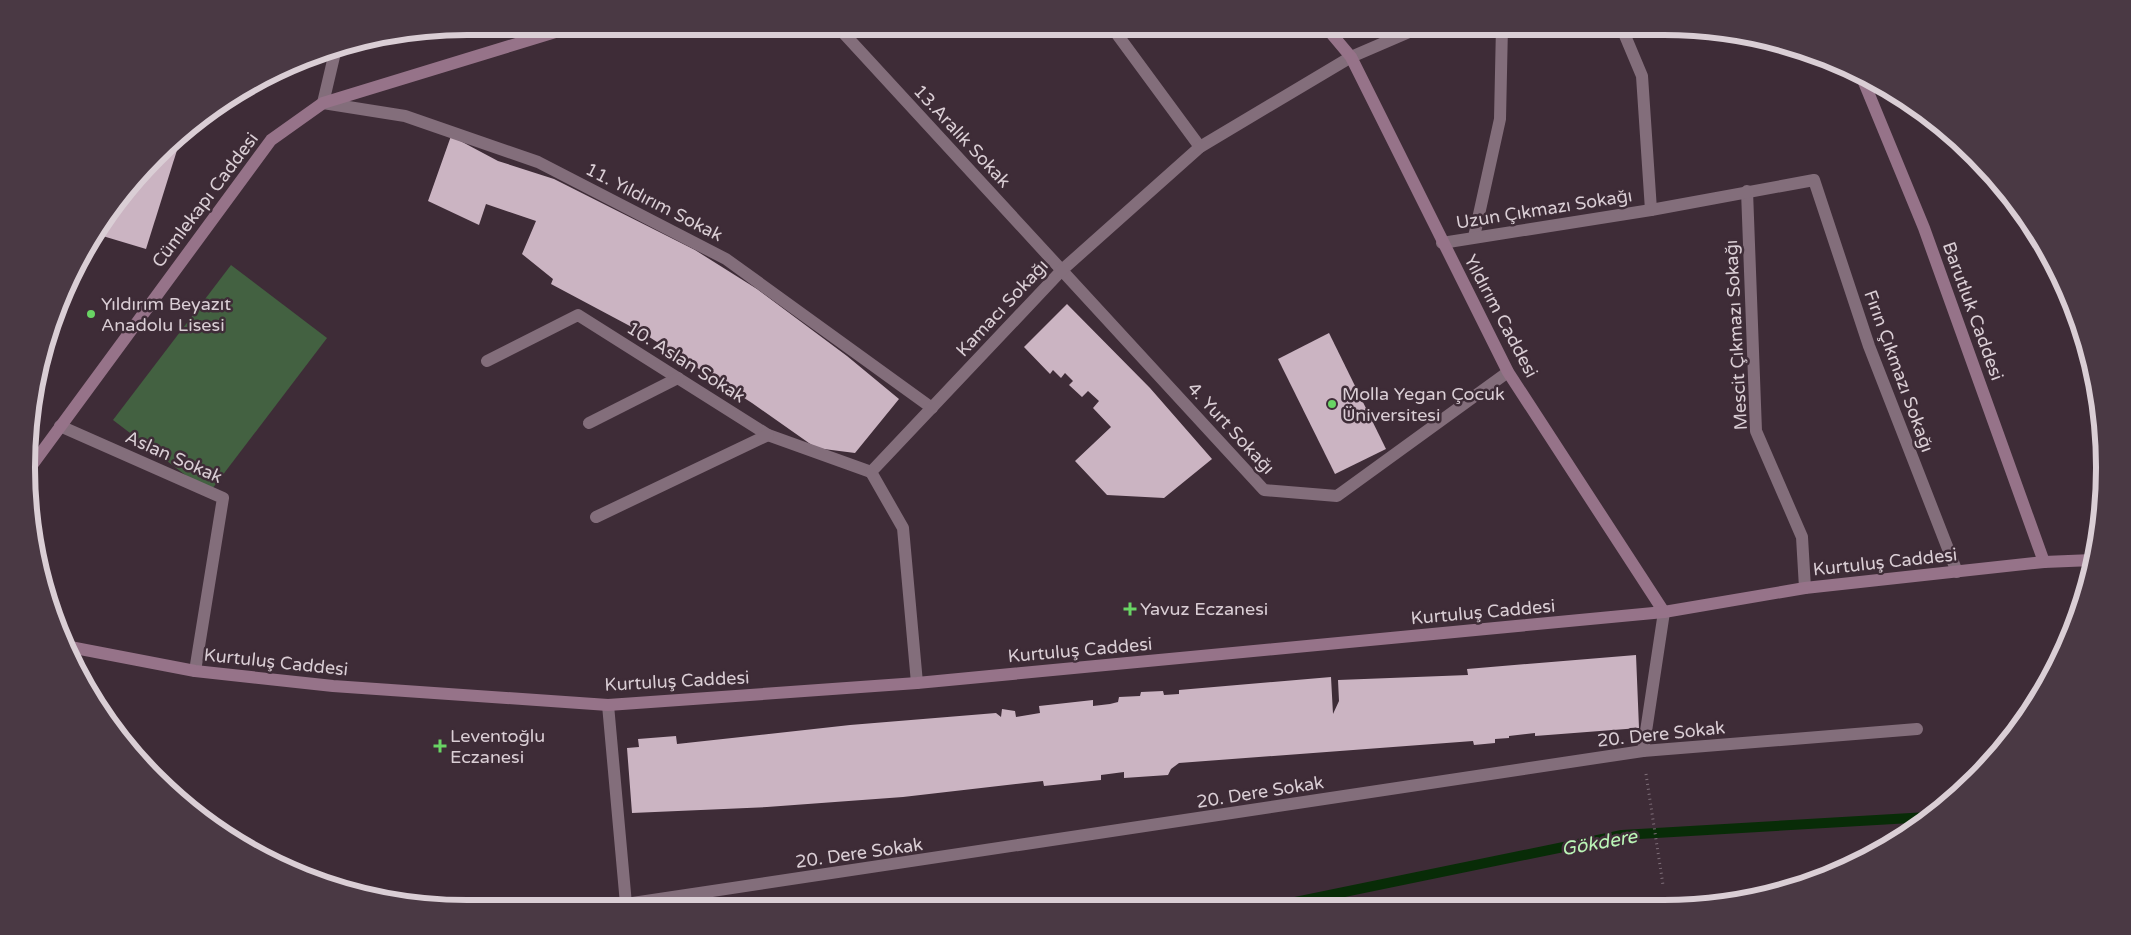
<svg xmlns="http://www.w3.org/2000/svg" width="2131" height="935" font-family="'Varela Round',sans-serif">
<rect width="100%" height="100%" fill="#3e2c37"/>
<path fill="#436141" d="M231 265 327 338 209 493 113 420Z"/>
<g fill="none" stroke-linecap="round" stroke-linejoin="round">
<path stroke="#082c07" stroke-width="10" d="M1276 906 1622 835 1928 817"/>
</g>
<g fill="#cbb4c2">
<path d="M183 131 146 249 96 234 177 136Z"/>
<path d="M451 136 498 161 554 179 695 250 757 289 847 356 899 399 855 453 816 448 752 403 643 333 551 284 553 279 522 254 536 221 486 204 479 225 428 201Z"/>
<path d="M1067 304 1150 388 1212 459 1164 498 1107 495 1075 461 1111 427 1093 408 1099 401 1088 391 1082 397 1069 385 1073 381 1065 373 1061 378 1053 370 1050 374 1024 347Z"/>
<path d="M1329 333 1386 449 1335 474 1278 359Z"/>
<path d="M1636 655 1639 728 1535 736V733L1509 736V738L1495 739V743L1474 745 1473 741 1179 763 1171 769 1168 775 1124 778V772L1101 775V780L1044 786 1043 781 903 797 767 807 632 813 627 748 639 747 638 739 676 736 677 744 850 725 996 713 1001 717 1002 709 1015 711 1016 717 1040 713 1039 706 1093 700V706L1110 704 1118 702 1119 697 1140 696 1141 692 1163 691 1164 695 1179 694V690L1331 677 1333 714 1339 701 1338 680 1468 675 1467 669Z"/>
</g>
<g fill="none" stroke-linecap="round" stroke-linejoin="round">
<path stroke="#7f6f79" stroke-width="3" stroke-dasharray="1 4" stroke-linecap="butt" d="M1646 774 1663 885"/>
<g stroke="#836e7b" stroke-width="12">
<path d="M837 26 1264 490 1337 496 1508 372"/>
<path d="M1111 26 1200 147"/>
<path d="M1621 26 1642 76 1651 210"/>
<path d="M336 48 323 103 405 116 538 162 726 259 932 408"/>
<path d="M1747 191 1756 431 1802 537 1805 588"/>
<path d="M1474 237 1500 119 1502 26"/>
<path d="M1442 243 1651 210 1814 180 1869 346 1957 572"/>
<path d="M487 361 578 315 768 435 871 472"/>
<path d="M589 423 678 378"/>
<path d="M60 426 223 498 195 671"/>
<path d="M596 517 768 435"/>
<path d="M917 683 903 528 871 472 1062 270 1200 147 1351 57 1423 26"/>
<path d="M608 705 626 904"/>
<path d="M1643 751 1664 612"/>
<path d="M610 908 626 904 1643 751 1917 729"/>
</g>
<g stroke="#967389" stroke-width="12">
<path d="M1325 26 1351 57 1508 372 1664 612"/>
<path d="M1861 75 1924 228 2044 562"/>
<path d="M27 472 271 140 323 103 575 26"/>
<path d="M70 647 195 671 333 686 608 705 917 683 1664 612 1805 588 2044 562 2093 560"/>
</g>
</g>
<g fill="#69d464" stroke="#3e2c37" stroke-width="2">
<circle cx="91" cy="314" r="5"/>
<circle cx="1332" cy="404" r="5"/>
<path d="M1127.5 601.5h5v5h5v5h-5v5h-5v-5h-5v-5h5z"/>
<path d="M437.5 738.5h5v5h5v5h-5v5h-5v-5h-5v-5h5z"/>
</g>
<g text-anchor="middle" stroke-width="5" stroke-linejoin="round" paint-order="stroke">
<g font-size="18" fill="#daced5" stroke="#3e2c37">
<text transform="translate(962 136) rotate(47)" y="6">13.Aralık Sokak</text>
<text transform="translate(205 200) rotate(-53)" y="6">Cümlekapı Caddesi</text>
<text transform="translate(654 202) rotate(27)" y="6">11. Yıldırım Sokak</text>
<text transform="translate(1544 209) rotate(-9)" y="6">Uzun Çıkmazı Sokağı</text>
<text transform="translate(1002 308) rotate(-47)" y="6">Kamacı Sokağı</text>
<text transform="translate(1973 311) rotate(70)" y="6">Barutluk Caddesi</text>
<text transform="translate(1501 316) rotate(62)" y="6">Yıldırım Caddesi</text>
<text transform="translate(1736 335) rotate(-93)" y="6">Mescit Çıkmazı Sokağı</text>
<text transform="translate(686 362) rotate(32)" y="6">10. Aslan Sokak</text>
<text transform="translate(1899 371) rotate(70)" y="6">Fırın Çıkmazı Sokağı</text>
<text transform="translate(1231 428) rotate(47)" y="6">4. Yurt Sokağı</text>
<text transform="translate(174 457) rotate(24)" y="6">Aslan Sokak</text>
<text transform="translate(1885 562) rotate(-6)" y="6">Kurtuluş Caddesi</text>
<text transform="translate(1483 612) rotate(-5)" y="6">Kurtuluş Caddesi</text>
<text transform="translate(1080 650) rotate(-5)" y="6">Kurtuluş Caddesi</text>
<text transform="translate(276 662) rotate(6)" y="6">Kurtuluş Caddesi</text>
<text transform="translate(677 681) rotate(-3)" y="6">Kurtuluş Caddesi</text>
<text transform="translate(1661 734) rotate(-6)" y="6">20. Dere Sokak</text>
<text transform="translate(1260 792) rotate(-9)" y="6">20. Dere Sokak</text>
<text transform="translate(859 853) rotate(-8)" y="6">20. Dere Sokak</text>
</g>
<g font-size="18" fill="#daced5" stroke="#3e2c37" text-anchor="start">
<text x="101" y="310">Yıldırım Beyazıt<tspan x="101" dy="21">Anadolu Lisesi</tspan></text>
<text x="1342" y="400">Molla Yegan Çocuk<tspan x="1342" dy="21">Üniversitesi</tspan></text>
<text x="1140" y="615">Yavuz Eczanesi</text>
<text x="450" y="742">Leventoğlu<tspan x="450" dy="21">Eczanesi</tspan></text>
</g>
<g font-size="19" font-style="italic" fill="#bbf6b7" stroke="#3e2c37">
<text transform="translate(1599 842) rotate(-10)" y="7">Gökdere</text>
</g>
</g>
<path d="M0 0H2131V935H0ZM467 35H1664A432 432 0 0 1 2096 467V468A432 432 0 0 1 1664 900H467A432 432 0 0 1 35 468V467A432 432 0 0 1 467 35Z" fill="#4a3944" fill-rule="evenodd"/>
<path fill="none" stroke="#daced5" stroke-width="6" d="M467 35H1664A432 432 0 0 1 2096 467V468A432 432 0 0 1 1664 900H467A432 432 0 0 1 35 468V467A432 432 0 0 1 467 35Z"/>
</svg>
